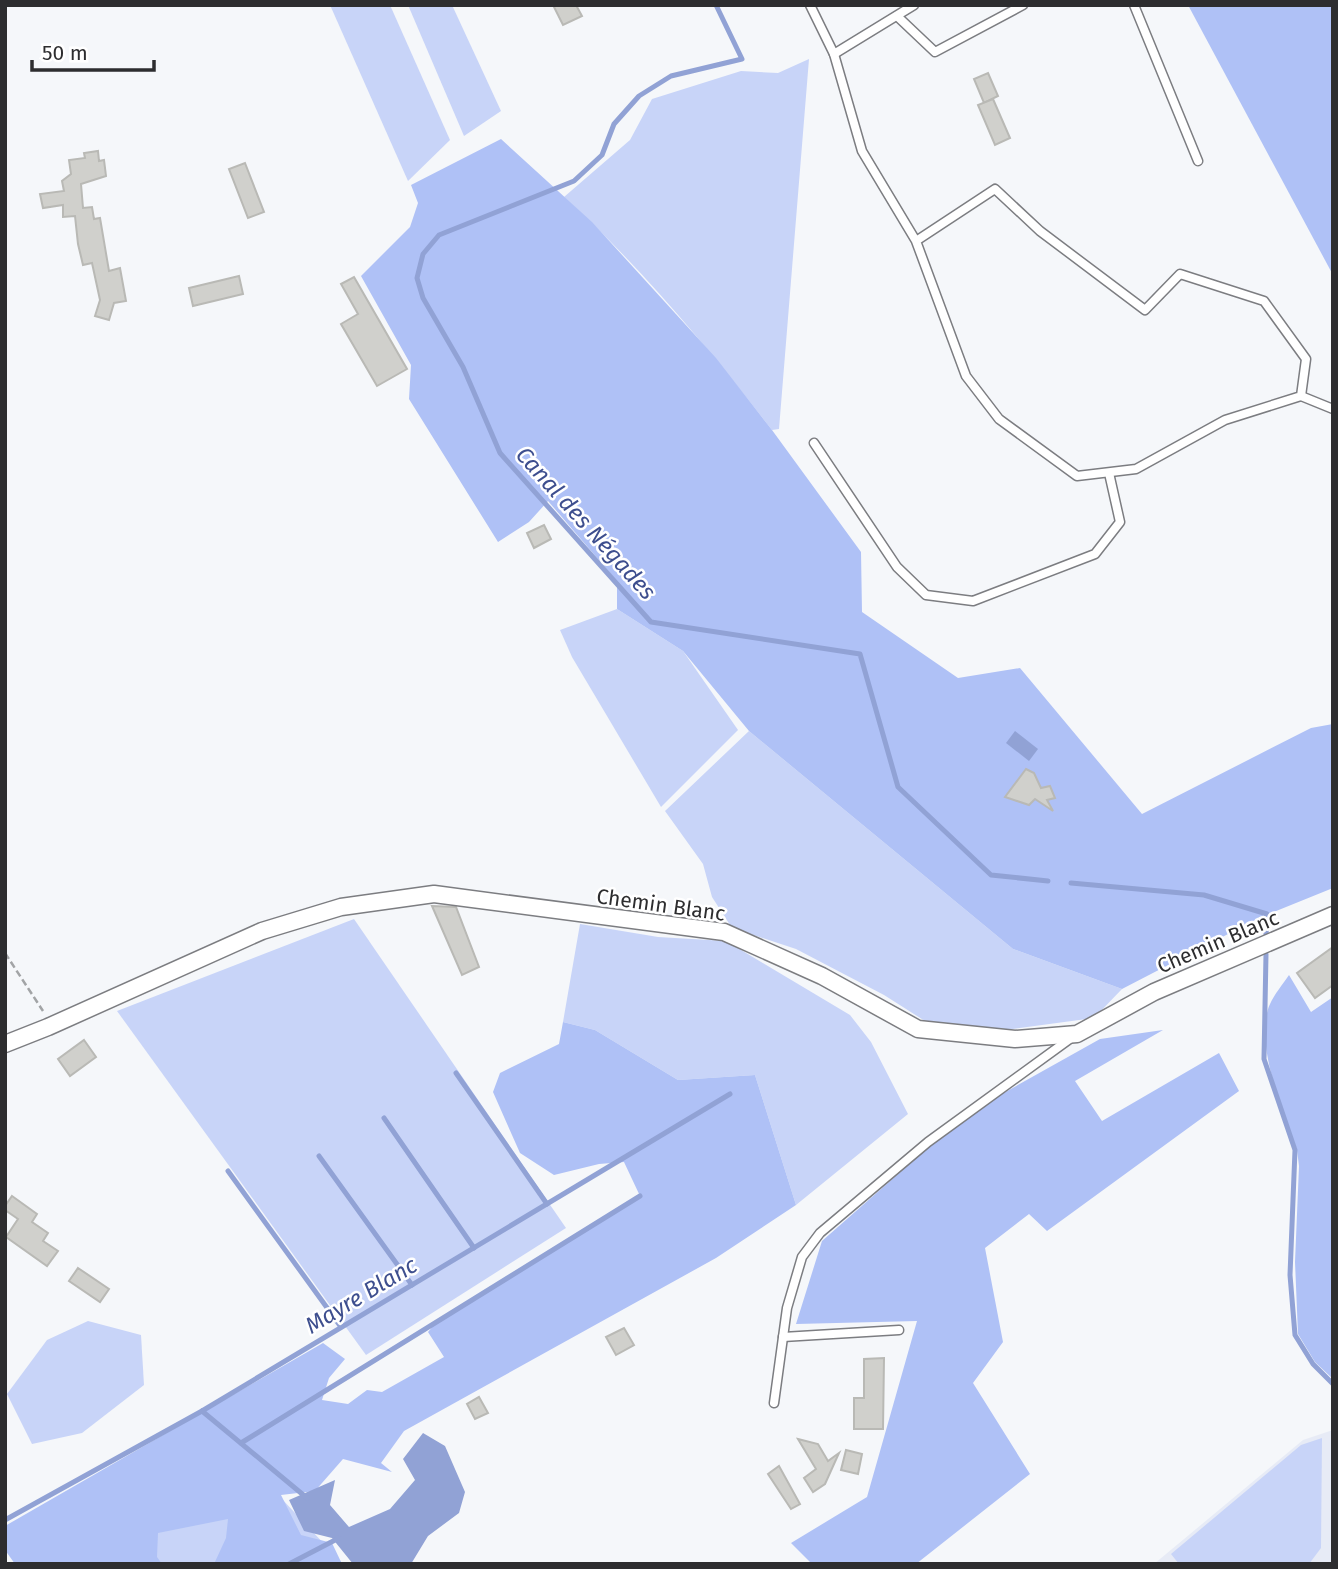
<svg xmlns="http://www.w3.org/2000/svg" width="1338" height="1569" font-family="'Fira Sans',sans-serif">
<rect width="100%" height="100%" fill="#f5f7fa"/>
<path fill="#e7ebf6" d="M1333 1430V1564H1154L1303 1440Z"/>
<g fill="#c8d4f8">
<path d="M330 5H390L450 140 408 181Z"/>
<path d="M408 5H452L501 111 464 136Z"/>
<path d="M809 59 779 429 772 430C709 349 640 266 564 197L630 140 652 99 741 71 778 73Z"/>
<path d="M617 609 683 651 738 730 661 807 572 657 560 630Z"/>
<path d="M749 731 1013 949 1122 989 1094 1018 991 1032 925 1021 884 995 796 949 732 928 712 897 703 864 665 811Z"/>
<path d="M354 919 566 1228 366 1355 117 1011Z"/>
<path d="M580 924 658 937 726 941 850 1015 871 1042 908 1114 796 1205 755 1075 678 1080 595 1030 563 1022Z"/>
<path d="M88 1321 141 1335 144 1385 82 1433 32 1444 7 1394 47 1340Z"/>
<path d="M1322 1438 1321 1548 1309 1564H1179L1171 1554 1301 1445Z"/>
<path d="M249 1464 343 1564H130L129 1517Z"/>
</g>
<g fill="#afc1f6">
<path d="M1188 5H1333V275Z"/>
<path d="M501 139 592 222 716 358 772 430 861 552 862 612 958 678 1020 668 1142 814 1311 728 1333 724V888L1259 918 1122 989 1013 949 749 731 683 651 617 609V581L548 501 529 522 498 542 409 399 411 365 361 276 410 227 418 203 411 185Z"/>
<path d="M1289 975 1311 1012 1333 997V1379L1315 1362 1298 1334 1295 1262 1299 1166 1297 1150C1284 1111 1258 1055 1267 1013 1270 999 1281 987 1289 975Z"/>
<path d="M563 1022 595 1030 678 1080 755 1075 796 1205 716 1258 404 1431 381 1463 392 1472 343 1459 315 1491 281 1495 301 1535 332 1543 342 1564H214L226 1538 228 1519 158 1533 157 1557 162 1564H15L5 1550V1526L323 1343 345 1359 329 1378 322 1400 348 1404 367 1390 382 1392 444 1357 428 1332 439 1319 640 1196 624 1162 599 1164 554 1175 520 1153 493 1092 500 1073 559 1044Z"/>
<path d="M1163 1030 1075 1081 1102 1121 1219 1053 1239 1091 1047 1231 1029 1214 985 1248 1003 1342 973 1383 1030 1474 916 1564H812L791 1543 867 1497 917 1321 796 1324 822 1241 931 1145 993 1099 1100 1039Z"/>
</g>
<g fill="#91a2d5">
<path d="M1015 731 1038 749 1029 761 1006 743Z"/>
<path d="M423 1433 445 1446 465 1492 459 1513 428 1536 411 1564H353L332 1538 304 1531 289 1500 335 1480 330 1505 349 1527 390 1509 415 1480 403 1459Z"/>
</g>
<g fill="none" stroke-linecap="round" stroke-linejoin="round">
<g stroke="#91a2d5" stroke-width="5">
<path d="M716 5 742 59 671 76 639 96 614 124 602 155 574 181 439 235 423 254 417 278 423 298 463 367 500 453 651 622 860 654 898 787 991 875 1048 881"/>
<path d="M1071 883 1204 895 1267 914 1266 935"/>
<path d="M1266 954 1264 1059 1295 1150 1290 1275 1295 1335 1313 1364 1333 1384"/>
<path d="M456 1073 547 1204"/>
<path d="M384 1118 474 1248"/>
<path d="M319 1156 412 1285"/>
<path d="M228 1171 341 1327"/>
<path d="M202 1411 307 1498"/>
<path d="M241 1443 640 1196"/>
<path d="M5 1520 202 1411 730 1094"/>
<path d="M289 1564 339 1538"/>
</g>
</g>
<g fill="#d0d0cc" stroke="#b9b9b5" stroke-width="2">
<path d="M553 5H576L582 16 563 25Z"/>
<path d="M988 73 998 96 984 103 974 79Z"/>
<path d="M993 99 1010 138 995 145 978 105Z"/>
<path d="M98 151 99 161 104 160 106 176 81 184 83 208 92 207 94 219 100 218 109 271 120 268 126 301 114 303 109 320 95 316 100 300 92 263 83 265 78 244 75 216 63 217V205L43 208 40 194 64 191 62 181 71 174 69 160 85 158 84 153Z"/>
<path d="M245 163 264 212 248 218 229 169Z"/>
<path d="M239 276 243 294 193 306 189 288Z"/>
<path d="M354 277 407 369 377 386 341 324 358 314 341 284Z"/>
<path d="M544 525 551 539 534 548 527 533Z"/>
<path d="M1026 769 1034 773 1041 788 1050 786 1055 798 1047 800 1053 811 1035 799 1029 805 1005 797Z"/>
<path d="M432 906 456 907 479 967 462 975Z"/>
<path d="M1333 947V985L1315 998 1297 973Z"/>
<path d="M84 1040 96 1057 70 1076 58 1059Z"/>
<path d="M12 1196 37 1214 32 1222 48 1233 43 1241 58 1251 47 1266 6 1237 18 1219 5 1210V1206Z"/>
<path d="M78 1268 109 1289 100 1302 69 1281Z"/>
<path d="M624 1328 634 1345 616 1355 606 1337Z"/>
<path d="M884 1358 883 1429H854V1398H864V1359Z"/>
<path d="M479 1397 488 1413 475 1419 467 1404Z"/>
<path d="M798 1439 818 1444 828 1461 839 1453 825 1484 813 1492 804 1478 816 1469Z"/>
<path d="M846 1450 862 1454 858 1474 841 1470Z"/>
<path d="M779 1466 800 1504 791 1509 768 1474Z"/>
</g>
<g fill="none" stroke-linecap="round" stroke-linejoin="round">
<defs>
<g id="lane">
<path d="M810 5 834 54 914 5"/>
<path d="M1134 5 1198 161"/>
<path d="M897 16 935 52 1023 5"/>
<path d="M834 54 862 151 916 241 966 376 999 419 1077 476 1136 469 1225 420 1301 396 1306 359 1264 301 1180 274 1145 310 1040 231 995 189 916 241"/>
<path d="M1301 396 1333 409"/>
<path d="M814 443 897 567 926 595 973 601 1095 554 1120 522 1109 473"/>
<path d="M783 1337 899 1330"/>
<path d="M774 1403 787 1308 802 1257 820 1233 928 1142 1071 1038"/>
</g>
<path id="street" d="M5 1044 48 1027 262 931 341 907 434 894 724 932 822 976 918 1029 1015 1039 1077 1034 1154 992 1333 915"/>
</defs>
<use href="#lane" stroke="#7c7d81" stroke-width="11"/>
<use href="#street" stroke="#7c7d81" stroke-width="19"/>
<path stroke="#a2a4a6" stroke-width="2.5" stroke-dasharray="7 3.5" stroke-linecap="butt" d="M5 953 43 1011"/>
<use href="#lane" stroke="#fff" stroke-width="8"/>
<use href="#street" stroke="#fff" stroke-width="16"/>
</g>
<g text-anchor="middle" stroke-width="5" stroke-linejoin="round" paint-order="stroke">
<g font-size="21" fill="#2d2d2f" stroke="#fff">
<text transform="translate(661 905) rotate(8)" y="7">Chemin Blanc</text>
<text transform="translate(1218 942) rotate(-23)" y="7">Chemin Blanc</text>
</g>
<g font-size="23" font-style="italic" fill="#3d4e8e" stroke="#fff">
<text transform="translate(586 523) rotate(48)" y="8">Canal des Négades</text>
<text transform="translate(361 1295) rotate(-31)" y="8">Mayre Blanc</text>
</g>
</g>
<rect width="1338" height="1569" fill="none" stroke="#2d2d2f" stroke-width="14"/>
<path d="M32 60v10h122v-10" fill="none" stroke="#2d2d2f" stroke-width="3.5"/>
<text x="42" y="60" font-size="21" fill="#2d2d2f" stroke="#ffffff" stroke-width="5" paint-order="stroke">50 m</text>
</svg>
